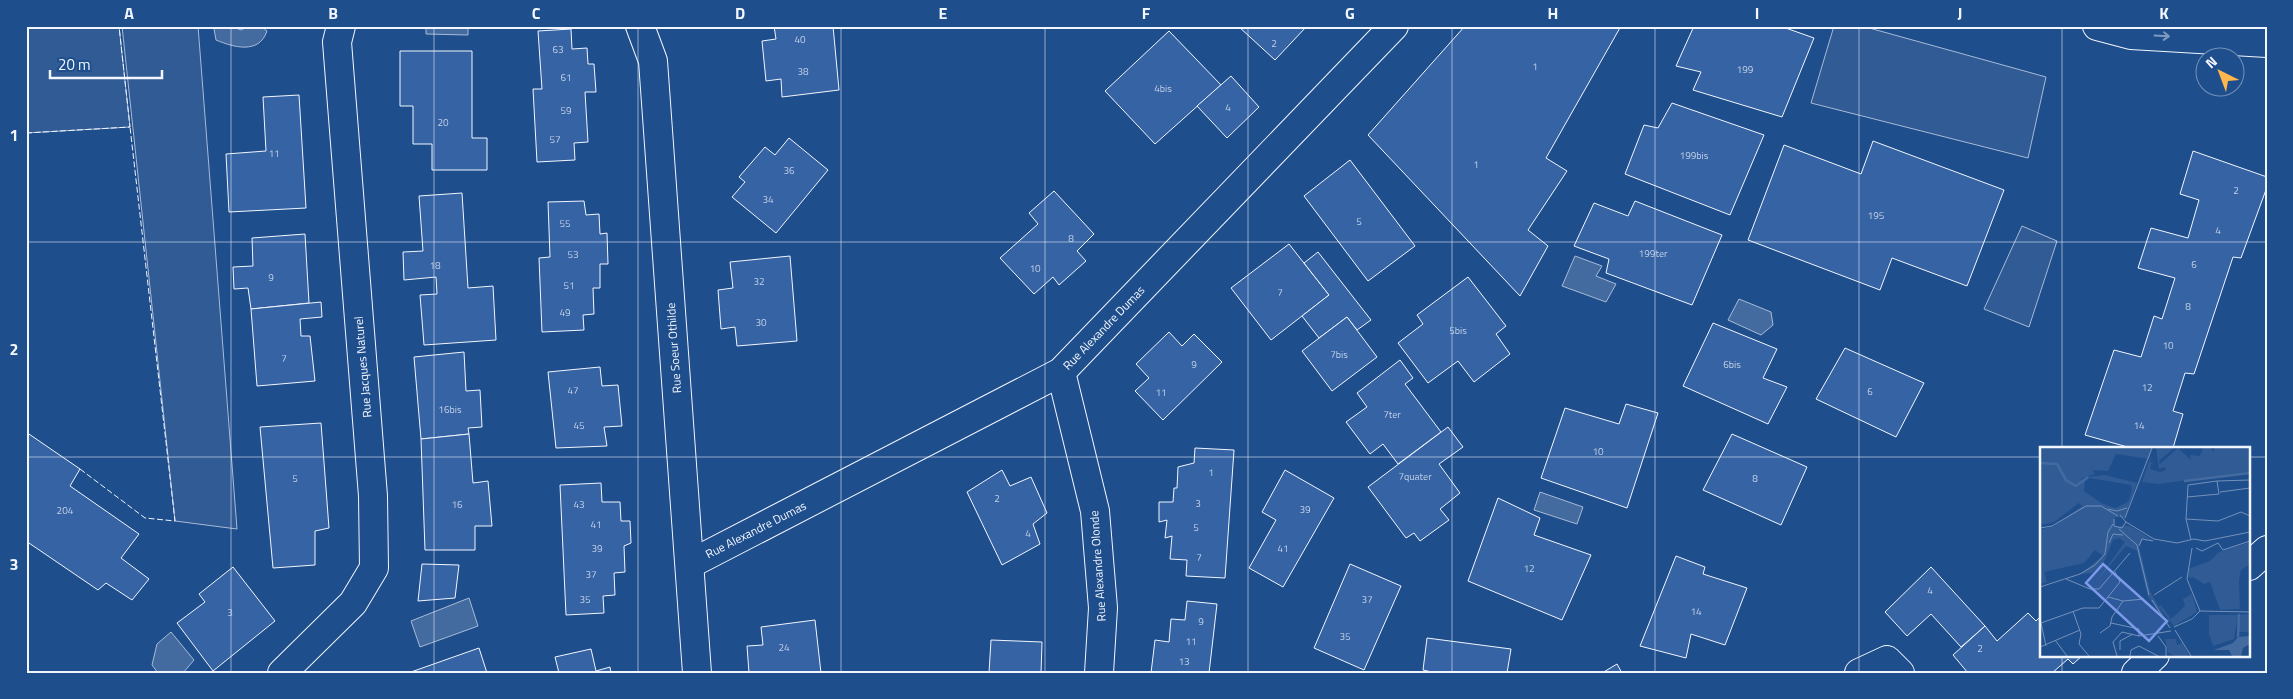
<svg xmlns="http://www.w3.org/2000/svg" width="2293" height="699" font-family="'Titillium Web',sans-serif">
<rect width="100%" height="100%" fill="#1f4e8c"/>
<g fill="#305b95" stroke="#a8bbd7">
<path d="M26 26H119L130 127 26 133Z"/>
<path d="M122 26H198L237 529 175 521Z"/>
<path d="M1834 26H1862L2046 77 2028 158 1811 103Z"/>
<path d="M2022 226 2057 241 2029 327 1984 309Z"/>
</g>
<g fill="#446ba0" stroke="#a8bbd7">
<path d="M217 26H231L241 30 249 26H261L267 31C259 55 233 47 216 40L214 29Z"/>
<path d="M426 26H468V35L426 34Z"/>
<path d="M1575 256 1602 266 1596 276 1616 284 1606 302 1562 286Z"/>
<path d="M1739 299 1771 312 1773 325 1761 335 1728 320Z"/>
<path d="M1540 492 1583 507 1577 524 1534 510Z"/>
<path d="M469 598 478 626 420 647 411 621Z"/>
<path d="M171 632 194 660 183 673H158L152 665 157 644Z"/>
</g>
<g fill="#3563a3" stroke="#f2f6ff">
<path d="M774 26H833L839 90 782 97 781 79 766 81 762 41 776 39Z"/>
<path d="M1238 26H1307L1275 60Z"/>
<path d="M1465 26H1621L1546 158 1567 171 1528 230 1548 246 1520 296 1368 135Z"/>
<path d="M1694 26H1780L1814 38 1782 117 1693 90 1701 72 1676 66Z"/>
<path d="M571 29 572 49 587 48 588 64H594L596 92H585L588 142 574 143 575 160 537 162 533 89H542L538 31Z"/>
<path d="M1169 31 1221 85 1155 144 1105 91Z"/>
<path d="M400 51H472V138H487V170H432V144H413V106H400Z"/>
<path d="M1231 76 1259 107 1227 138 1197 106Z"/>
<path d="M299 95 306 208 229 212 226 154 266 151 263 97Z"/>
<path d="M1672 103 1764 135 1730 215 1625 174 1644 125 1658 128Z"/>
<path d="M789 138 828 170 776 233 732 197 745 182 739 177 765 147 775 155Z"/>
<path d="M1873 141 2004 190 1967 286 1892 258 1880 290 1748 240 1784 145 1861 174Z"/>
<path d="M2193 151 2267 177V187L2241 258 2233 257 2194 374 2185 373 2173 411 2183 414 2173 448H2131L2085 435 2114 350 2141 357 2154 316 2162 319 2175 278 2138 268 2151 228 2188 238 2199 200 2180 194Z"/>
<path d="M1350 160 1415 246 1368 281 1304 196Z"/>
<path d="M1054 191 1094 234 1077 251 1086 261 1059 285 1053 277 1034 294 1000 258 1038 224 1029 213Z"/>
<path d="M462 193 468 288 493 286 496 340 424 345 420 295 437 294 436 277 404 280 403 252 423 251 419 196Z"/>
<path d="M584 201 586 215 599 214 600 234 607 233 608 264H600V288H593L594 314 583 315 584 330 542 332 539 258 550 257 548 202Z"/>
<path d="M1635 201 1722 235 1692 305 1606 273 1609 259 1574 246 1594 203 1628 216Z"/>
<path d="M305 234 309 303 251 309 248 288 234 289 233 267 253 266 252 238Z"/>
<path d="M1289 244 1329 295 1271 340 1231 288Z"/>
<path d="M1318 252 1371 320 1357 330 1347 317 1319 338 1302 316 1329 295 1304 263Z"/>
<path d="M790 256 797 341 737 346 735 327 721 329 718 290 733 288 730 262Z"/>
<path d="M1468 277 1506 326 1496 334 1510 354 1474 382 1458 361 1428 383 1398 343 1423 324 1417 315Z"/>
<path d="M321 302 322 317 300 319 301 336H310L315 381 257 386 251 309Z"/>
<path d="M1347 317 1377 357 1332 391 1302 351Z"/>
<path d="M1713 323 1777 349 1763 378 1787 387 1768 424 1683 386Z"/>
<path d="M1169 332 1182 346 1194 334 1222 362 1163 420 1135 391 1149 378 1136 364Z"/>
<path d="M1845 348 1924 383 1896 437 1816 399Z"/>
<path d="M464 352 466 391 480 390 482 427 468 428 469 434 421 439 414 357Z"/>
<path d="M1400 360 1413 378 1405 384 1441 432 1398 464 1383 444 1370 454 1346 422 1367 407 1357 393Z"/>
<path d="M600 367 602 386 618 385 622 426 604 427 607 446 556 448 548 372Z"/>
<path d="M1626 404 1658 413 1627 508 1541 478 1565 408 1619 424Z"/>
<path d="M321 423 329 528 315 531V565L273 568 260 427Z"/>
<path d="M1448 427 1463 447 1439 464 1460 493 1440 509 1449 520 1420 541 1414 533 1406 538 1368 487Z"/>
<path d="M26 432 80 469 70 486 139 534 121 558 149 579 132 600 106 583 98 590 26 541Z"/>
<path d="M469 434 473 483 488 481 492 526H475V550H425L421 439Z"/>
<path d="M1732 434 1807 467 1781 525 1703 490Z"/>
<path d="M1195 448 1234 450 1225 578 1186 576 1187 560 1170 559 1172 536 1165 538 1167 520 1159 522V502H1173L1174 488H1177L1178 467 1194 463Z"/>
<path d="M1002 470 1010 486 1031 477 1047 513 1033 524 1040 544 1002 565 967 492Z"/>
<path d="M1285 470 1334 498 1283 587 1249 568 1276 520 1262 512Z"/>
<path d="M601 483 602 502H620L621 521H630L631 543 624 546 625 572 614 573 615 595 603 596 604 613 566 615 560 485Z"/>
<path d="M1498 498 1540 518 1534 535 1591 555 1562 620 1468 581Z"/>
<path d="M1676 556 1705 567 1703 574 1747 588 1725 645 1691 634 1686 658 1640 646Z"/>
<path d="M422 564 459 565 455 598 418 601Z"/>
<path d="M1350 564 1401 586 1364 670 1314 648Z"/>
<path d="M233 567 275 621 213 671 177 623 205 602 199 594Z"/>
<path d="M1931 567 1985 626 1961 647 1931 614 1907 636 1885 612Z"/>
<path d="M1187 601 1217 604 1209 673H1151L1155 640 1169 642 1171 619 1185 620Z"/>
<path d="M2028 613 2036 621 2042 615V655H2083L2073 664 2068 659 2052 673H1968L1953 655 1985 626 1997 641Z"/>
<path d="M815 620 821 673H749L747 646 763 645 761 627Z"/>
<path d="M1427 638 1511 649 1507 673H1436L1423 670Z"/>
<path d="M991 640 1042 642 1041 673H989Z"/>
<path d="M479 648 487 673H411V672Z"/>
<path d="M591 649 596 671 610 667 611 673H559L555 657Z"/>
<path d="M1617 664 1622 673H1602Z"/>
</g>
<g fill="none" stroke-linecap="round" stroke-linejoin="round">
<defs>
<g id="minor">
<path d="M640 26 653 61 697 673"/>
<path d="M1061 372 1095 511 1103 608 1099 673"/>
<path d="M690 564 1061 372 1394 26"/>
<path d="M2249 566 2267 550"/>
<path d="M282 673 353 603 374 568 373 496 337 42 341 26"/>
<path d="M1859 673 1887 660 1900 673"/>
<path d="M2136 673 2155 655"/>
</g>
<path id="major" d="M2097 26 2131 35 2267 43"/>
</defs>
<use href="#minor" stroke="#f2f6ff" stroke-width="30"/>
<use href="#major" stroke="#f2f6ff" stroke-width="30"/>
<use href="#minor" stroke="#1f4e8c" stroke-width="28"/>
<use href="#major" stroke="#1f4e8c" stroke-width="28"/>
<g stroke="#f2f6ff" stroke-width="1" stroke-dasharray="6 2.5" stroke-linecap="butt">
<path d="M26 133 130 127 119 26"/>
<path d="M80 469 145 518 175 521 130 127"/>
</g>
</g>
<defs><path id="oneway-shaft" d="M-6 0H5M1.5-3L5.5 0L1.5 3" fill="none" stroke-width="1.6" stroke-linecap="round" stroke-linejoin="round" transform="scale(1.25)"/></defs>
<use stroke="#7e9ac0" href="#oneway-shaft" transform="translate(2162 36) rotate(3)"/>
<path fill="none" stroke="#f2f6ff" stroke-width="1" stroke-opacity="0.55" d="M231 26V673M434 26V673M638 26V673M841 26V673M1045 26V673M1248 26V673M1452 26V673M1655 26V673M1859 26V673M2062 26V448M26 242H2267M26 457H2042M2249 457H2267M2062 655V673"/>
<g text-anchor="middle" stroke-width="4" stroke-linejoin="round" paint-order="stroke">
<g font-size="10" fill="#c3d1e8">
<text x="800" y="43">40</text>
<text x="1274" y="47">2</text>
<text x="558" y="53">63</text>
<text x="1535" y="70">1</text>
<text x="1745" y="73">199</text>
<text x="803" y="75">38</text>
<text x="566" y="81">61</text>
<text x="1163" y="92">4bis</text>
<text x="1228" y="111">4</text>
<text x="566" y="114">59</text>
<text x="443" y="126">20</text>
<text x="555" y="143">57</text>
<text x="274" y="157">11</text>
<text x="1694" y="159">199bis</text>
<text x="1476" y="168">1</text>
<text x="789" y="174">36</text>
<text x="2236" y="194">2</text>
<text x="768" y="203">34</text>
<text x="1876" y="219">195</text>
<text x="1359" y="225">5</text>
<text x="565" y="227">55</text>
<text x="2218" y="234">4</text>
<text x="1071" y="242">8</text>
<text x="1653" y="257">199ter</text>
<text x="573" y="258">53</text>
<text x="2194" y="268">6</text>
<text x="435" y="269">18</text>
<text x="1035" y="272">10</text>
<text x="271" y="281">9</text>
<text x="759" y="285">32</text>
<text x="569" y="289">51</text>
<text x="1280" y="296">7</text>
<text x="2188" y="310">8</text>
<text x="565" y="316">49</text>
<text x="761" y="326">30</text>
<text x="1458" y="334">5bis</text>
<text x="2168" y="349">10</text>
<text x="1339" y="358">7bis</text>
<text x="284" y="362">7</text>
<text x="1194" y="368">9</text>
<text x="1732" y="368">6bis</text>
<text x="2147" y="391">12</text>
<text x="573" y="394">47</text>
<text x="1870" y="395">6</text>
<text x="1161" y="396">11</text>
<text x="450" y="413">16bis</text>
<text x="1392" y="418">7ter</text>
<text x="579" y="429">45</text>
<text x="2139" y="429">14</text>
<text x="1598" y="455">10</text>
<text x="1211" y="476">1</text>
<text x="1415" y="480">7quater</text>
<text x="295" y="482">5</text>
<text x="1755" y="482">8</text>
<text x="997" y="502">2</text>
<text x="1198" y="507">3</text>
<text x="457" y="508">16</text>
<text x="579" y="508">43</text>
<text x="1305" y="513">39</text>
<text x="65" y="514">204</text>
<text x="596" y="528">41</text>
<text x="1196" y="531">5</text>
<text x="1028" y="537">4</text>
<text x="597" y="552">39</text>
<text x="1283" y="552">41</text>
<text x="1199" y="561">7</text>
<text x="1529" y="572">12</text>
<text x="591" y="578">37</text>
<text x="1930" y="594">4</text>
<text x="585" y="603">35</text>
<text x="1367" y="603">37</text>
<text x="1696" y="615">14</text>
<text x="230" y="616">3</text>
<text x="1201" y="625">9</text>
<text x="1345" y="640">35</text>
<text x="1191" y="645">11</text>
<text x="784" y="651">24</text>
<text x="1980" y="652">2</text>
<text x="1184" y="665">13</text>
</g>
<g font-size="12" fill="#f2f6ff" stroke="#1f4e8c">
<text transform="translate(1104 328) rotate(-46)" y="4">Rue Alexandre Dumas</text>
<text transform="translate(674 348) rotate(-94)" y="4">Rue Soeur Othilde</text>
<text transform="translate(363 367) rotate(-95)" y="4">Rue Jacques Naturel</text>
<text transform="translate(756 530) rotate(-27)" y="4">Rue Alexandre Dumas</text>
<text transform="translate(1098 566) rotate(-94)" y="4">Rue Alexandre Olonde</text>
</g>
</g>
<g transform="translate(2040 447)">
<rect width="210" height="210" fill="#1f4e8c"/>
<path d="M0 1H112L109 12 76 7 68 24 53 23 50 19 55 27 42 31 40 36 46 30 65 28 97 36 85 71 75 70 74 79H90L116 95 104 91 99 99 110 144 130 180 108 150 97 104 86 99 55 136 85 95 79 91 73 93 65 113 52 126 40 127 63 109 55 103 44 116 4 125 7 135 0 137V83L14 79 42 59 39 56 14 75 0 78ZM50 31 91 38 92 43 88 55 75 61 61 56 44 44 45 34ZM116 1H134L119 14 120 17 138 1 151 13 150 8 160 9 163 1H171L174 6V1H210V25L118 37 102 35 111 9 110 15 115 18 111 17 110 22 120 25 126 23 125 20 119 22ZM210 95V117L201 123 199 133 200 162 180 163 170 135 164 137 153 130 149 131 148 122 170 114 179 105ZM152 147 157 165 134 179 118 159 121 158 131 172 145 159 143 152ZM210 167V185H197L199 168ZM169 168H198L194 192 173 199 169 187ZM125 192H136L137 198 142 196 149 209H134L128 205Z" fill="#305b95" fill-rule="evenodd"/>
<path d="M210 189V197L203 201 201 209H192L189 203H174L193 196 198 190Z" fill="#446ba0"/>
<path fill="none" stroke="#446ba0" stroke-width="2.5" d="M0 16 17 17 26 33 36 39 48 30M144 34 210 26M198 190 199 167"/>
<path fill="none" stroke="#7391ba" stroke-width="1" d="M177 34 210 33M180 45 210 41M68 62 77 64 87 61M85 71 112 1M74 72V79L82 81 86 75 80 68M146 72 148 38 177 34 179 47 147 50M86 75 114 92 137 96 154 92 165 94 210 85M0 81 12 79 46 59H61L78 69M79 82 97 98 109 148M151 93 146 72 178 74 201 65 210 69M69 96 73 87 83 88M99 99 102 92 113 94M156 101 162 104 178 96 183 103 210 94M26 132 50 142H59L90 106M0 140 40 127 55 118 65 107 68 85 73 77M114 148 142 130M68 150 83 154 104 152M112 153 130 181M33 164 41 187 39 197 49 209M160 164 210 165M71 176 99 182V189M134 180 152 172 160 164 147 132 152 101M135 183 151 209M60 186 70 179 72 170 83 154M118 189 126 200V209M15 193 27 209M6 199 1 176 43 161H59L80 135 75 125M0 200 40 183M80 203V194L93 187M77 209 73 195 82 185 99 189 131 184M90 209 91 203 99 199 118 209"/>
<path fill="#7d9aea" fill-opacity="0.15" stroke="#7d9aea" stroke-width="2.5" d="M63 117 127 174 109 194 46 136Z"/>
<rect width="210" height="210" fill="none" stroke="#f2f6ff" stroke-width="2.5"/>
</g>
<rect width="2293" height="699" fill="none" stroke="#1f4e8c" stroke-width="55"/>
<g transform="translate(2220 72) rotate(318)"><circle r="24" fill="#1f4e8c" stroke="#7391ba"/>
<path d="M0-4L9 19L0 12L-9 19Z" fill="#ffb74d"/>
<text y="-8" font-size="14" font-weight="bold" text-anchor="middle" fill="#f2f6ff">N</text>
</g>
<path d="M50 70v8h112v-8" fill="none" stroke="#f2f6ff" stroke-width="2.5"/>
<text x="58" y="70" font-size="15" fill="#f2f6ff" stroke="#1f4e8c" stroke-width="4" paint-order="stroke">20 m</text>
<rect x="28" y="28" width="2238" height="644" fill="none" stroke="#f2f6ff" stroke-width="2"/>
<g font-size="16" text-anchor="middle" font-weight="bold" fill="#f2f6ff">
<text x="129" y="19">A</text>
<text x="333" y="19">B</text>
<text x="536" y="19">C</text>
<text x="740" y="19">D</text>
<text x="943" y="19">E</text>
<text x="1146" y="19">F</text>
<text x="1350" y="19">G</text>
<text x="1553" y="19">H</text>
<text x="1757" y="19">I</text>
<text x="1960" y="19">J</text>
<text x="2164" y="19">K</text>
<text x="14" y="141">1</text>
<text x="14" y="355">2</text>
<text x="14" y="570">3</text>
</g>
</svg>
